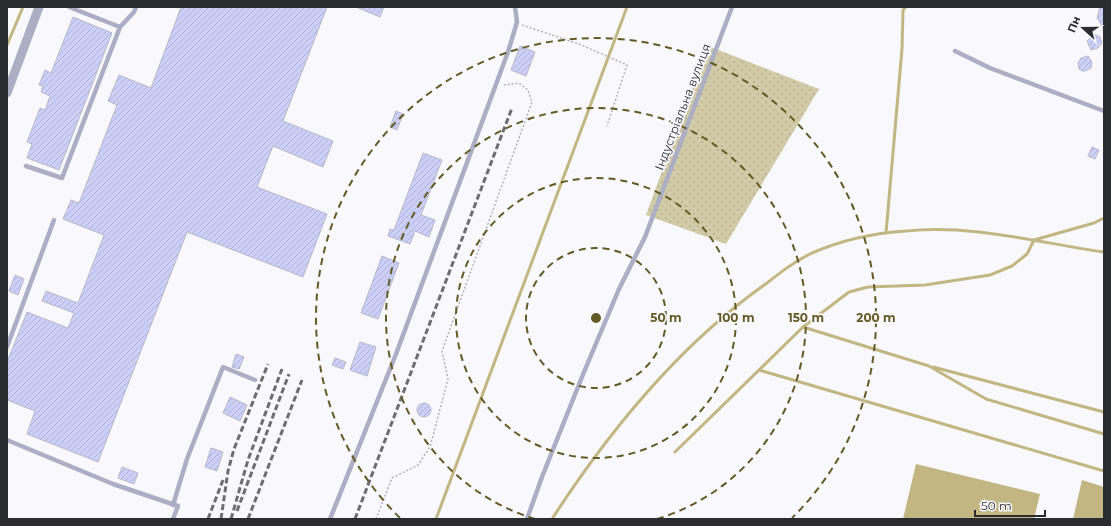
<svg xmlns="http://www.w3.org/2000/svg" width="1111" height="526" font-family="Montserrat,sans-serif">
<defs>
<pattern id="grass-dots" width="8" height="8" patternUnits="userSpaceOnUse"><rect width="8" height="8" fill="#d2cba8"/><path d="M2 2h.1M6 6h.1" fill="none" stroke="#b4ae91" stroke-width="1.8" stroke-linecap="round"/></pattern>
<pattern id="building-hatch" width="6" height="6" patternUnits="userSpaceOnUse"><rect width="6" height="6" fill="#ccd0f8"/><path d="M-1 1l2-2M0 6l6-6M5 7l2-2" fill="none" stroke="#afb3d5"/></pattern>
</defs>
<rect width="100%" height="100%" fill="#f8f8fd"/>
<path fill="url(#grass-dots)" d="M708 46 819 89 726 244 646 215Z"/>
<g fill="#c2b783">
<path d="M916 464 1040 494 1034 519H903Z"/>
<path d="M1082 480 1104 487V519H1073Z"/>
</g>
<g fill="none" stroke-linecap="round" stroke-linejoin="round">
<g stroke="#c2b783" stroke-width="3">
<path d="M7 45 23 7"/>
<path d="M886 233 902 49 903 10 906 7"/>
<path d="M803 327 849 292 868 287 925 285 990 275 1012 266 1027 254 1034 240 1094 223 1104 218"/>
<path d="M933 367 1104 412"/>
<path d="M759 370 1104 471"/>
<path d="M675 452 803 327 929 366 986 399 1104 434"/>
<path d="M436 519 627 7"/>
<path d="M552 519C609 431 680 344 767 283 781 272 795 261 812 253 842 240 874 233 906 231 973 224 1039 243 1104 252"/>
</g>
</g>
<g fill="url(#building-hatch)" stroke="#b8b9c5">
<path d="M181 7H327L283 121 333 141 323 167 273 146 257 187 327 214 303 277 187 232 98 462 27 434 35 411 7 400V362L27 312 68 328 74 313 42 301 46 291 78 303 104 235 63 219 71 200 79 203 117 105 108 101 119 75 151 88Z"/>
<path d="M356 7H384L380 17Z"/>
<path d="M1100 7H1104V29L1097 18Z"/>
<path d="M73 17 112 33 59 170 27 158 32 144 27 142 40 108 45 110 50 96 41 92 43 86 39 85 45 70 51 73Z"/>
<path d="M1094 34 1100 37 1102 43 1098 48 1091 50 1087 41Z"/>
<path d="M520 46 535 52 526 76 511 70Z"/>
<path d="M1088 56 1092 62 1091 68 1085 71H1082L1079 69 1078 63 1081 58Z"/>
<path d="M396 111 403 114 397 130 390 127Z"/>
<path d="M1092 147 1099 150 1095 159 1088 156Z"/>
<path d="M423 153 442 160 421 215 435 220 429 237 415 231 410 244 388 236 390 229 394 230Z"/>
<path d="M382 256 399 263 378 319 361 313Z"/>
<path d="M15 275 24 279 18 295 9 291Z"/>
<path d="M360 342 376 347 367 376 350 370Z"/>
<path d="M236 354 244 357 239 369 232 367Z"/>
<path d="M335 358 346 362 343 369 332 365Z"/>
<path d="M230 397 247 405 240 421 223 413Z"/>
<circle cx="424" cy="410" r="7"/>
<path d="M211 448 223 452 217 471 205 467Z"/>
<path d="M122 467 138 473 134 484 118 478Z"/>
</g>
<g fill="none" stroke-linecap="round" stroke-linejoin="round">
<g stroke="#b1b1b6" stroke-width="1.5" stroke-dasharray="2 2" stroke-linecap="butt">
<path d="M522 25 579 44 627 65 607 126"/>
<path d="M376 519 392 478 418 465 430 447 448 379 442 351 532 102 528 90 519 83 504 85"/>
</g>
<g stroke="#acaec4" stroke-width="4.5">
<path d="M120 27 134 12 136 7"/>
<path d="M955 51 990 68 1104 111"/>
<path d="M26 166 62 178 120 27 69 7"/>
<path d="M7 347 54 220"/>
<path d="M7 440 113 484 178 506 173 519"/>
<path d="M173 505 187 459 223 367 255 380"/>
<path d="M330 519 396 354 508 52 517 22 515 7"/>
<path d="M527 519 542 477 584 372 619 289 645 237 732 7"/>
</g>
<path stroke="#acaec4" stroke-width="9" d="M7 93 39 7"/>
<g stroke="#6d6d72" stroke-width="3" stroke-dasharray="6 3" stroke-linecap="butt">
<path d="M237 511 289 374"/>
<path d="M208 519 223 480"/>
<path d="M221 519 228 471 234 449 268 364"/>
<path d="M231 519 248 460 282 369"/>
<path d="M248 519 302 380"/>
<path d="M355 519 512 108"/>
</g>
</g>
<g fill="none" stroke="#645a26" stroke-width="2" stroke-dasharray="7 5">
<circle cx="596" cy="318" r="70"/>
<circle cx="596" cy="318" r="140"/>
<path d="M535 519A210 210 0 1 1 657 519"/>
<path d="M400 518A280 280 0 1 1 792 518"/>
</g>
<g text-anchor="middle" stroke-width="3.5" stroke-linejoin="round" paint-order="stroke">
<g font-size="12" fill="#2b2c30" stroke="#f8f8fd">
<text transform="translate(683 107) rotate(-69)" y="4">Індустріальна вулиця</text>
</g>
</g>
<circle cx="596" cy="318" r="6" fill="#645a26" stroke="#f8f8fd" stroke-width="2"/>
<g font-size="12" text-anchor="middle" font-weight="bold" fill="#645a26" stroke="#f8f8fd" stroke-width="3.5" stroke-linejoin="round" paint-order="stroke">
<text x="666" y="322">50 m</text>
<text x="736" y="322">100 m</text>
<text x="806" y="322">150 m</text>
<text x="876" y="322">200 m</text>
</g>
<rect width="1111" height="526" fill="none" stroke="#2b2c30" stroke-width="16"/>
<g transform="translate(1083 28) rotate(291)" stroke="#f8f8fd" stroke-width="3" paint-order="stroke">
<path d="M0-3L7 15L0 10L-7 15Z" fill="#2b2c30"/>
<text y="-6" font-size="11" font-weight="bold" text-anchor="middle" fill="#2b2c30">Пн</text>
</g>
<path d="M975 510v6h70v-6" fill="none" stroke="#2b2c30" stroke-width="2"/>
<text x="981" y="510" font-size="12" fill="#2b2c30" stroke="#f8f8fd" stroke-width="3" paint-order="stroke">50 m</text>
</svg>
